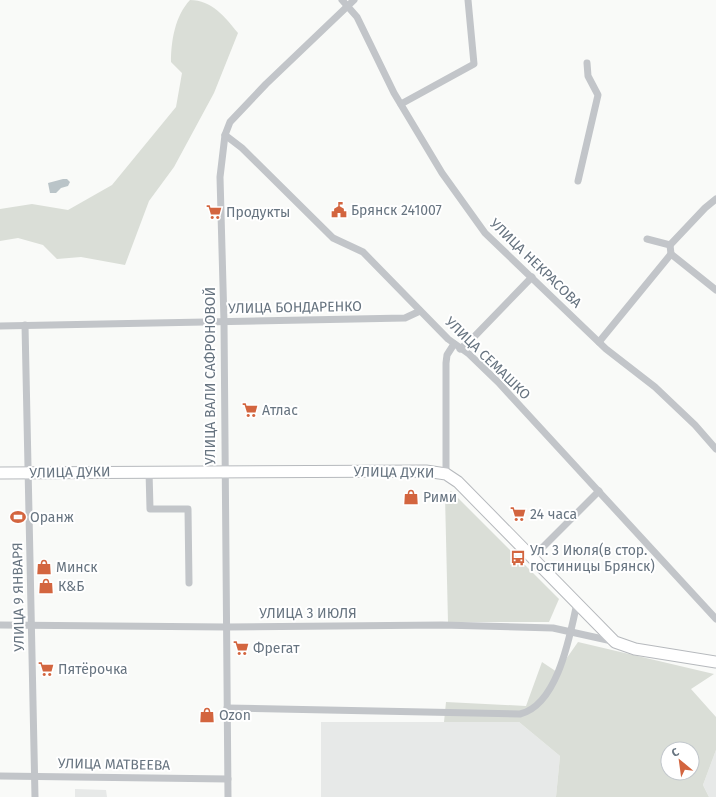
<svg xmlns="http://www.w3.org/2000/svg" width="716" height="797" font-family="'Fira Sans',sans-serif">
<rect width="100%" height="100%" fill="#f9faf8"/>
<g fill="#e7e9e8">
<path d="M321 722H519L560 756 556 797H321Z"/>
<path d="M716 750V797H709L703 785Z"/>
<path d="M75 789 106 790 107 797H75Z"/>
</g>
<g fill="#daded7" fill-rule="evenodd">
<path d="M190 0C212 0 225 17 238 33L214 93 174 167 149 201 125 265 81 257 57 259 43 245 18 238 0 241V209L32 204 68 210 112 185 176 107 182 73 171 62C171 41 175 16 190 0Z"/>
<path d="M451 491 559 599 549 622H448L445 496Z"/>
<path d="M578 642 714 674 691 689 716 717V750L703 785 709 797H556L560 756 519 722H444L446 702 526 706 542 662 557 672ZM668 749H692V773H668Z"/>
</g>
<path fill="#bac4c8" d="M63 179H67L70 182 68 186 61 188 56 193H50L48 183Z"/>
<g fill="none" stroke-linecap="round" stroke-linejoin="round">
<defs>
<path id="primary" d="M0 473 426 471 446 474 458 482 615 642 635 649 716 662"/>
</defs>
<use href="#primary" stroke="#b6b9bd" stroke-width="13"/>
<g stroke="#c2c5c9" stroke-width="7">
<path d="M342 0 357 17 394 93 442 173 485 233 606 349 655 387 695 425 716 449"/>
<path d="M401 104 474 64 468 0"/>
<path d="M225 135 242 148 333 238 363 252 448 339 469 354 498 382 716 619"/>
<path d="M578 181 598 95 588 76 587 63"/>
<path d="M647 239 670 245 671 254 716 290"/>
<path d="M670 245 705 208 716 199"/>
<path d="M25 325 35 797"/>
<path d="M0 326 405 318 420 311"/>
<path d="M599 342 671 254"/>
<path d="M460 349 471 340 532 277"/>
<path d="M149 471 150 509H188L189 583"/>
<path d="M446 474V363L447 355 454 344"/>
<path d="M532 558 599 491"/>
<path d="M0 625 226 627 442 625 553 628 612 641"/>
<path d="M227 708 520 714C558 705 570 635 577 603"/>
<path d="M0 776 228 779"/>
<path d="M228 797 224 322 220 177 225 135 230 122 266 84 354 0"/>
</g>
<use href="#primary" stroke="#fff" stroke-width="11"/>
</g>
<defs>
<symbol id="civic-bare" viewBox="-9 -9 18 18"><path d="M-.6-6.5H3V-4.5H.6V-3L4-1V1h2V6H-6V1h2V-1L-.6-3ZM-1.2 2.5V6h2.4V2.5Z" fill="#d3653f" stroke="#fff" stroke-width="2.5" paint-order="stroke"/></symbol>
<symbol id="supermarket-bare" viewBox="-9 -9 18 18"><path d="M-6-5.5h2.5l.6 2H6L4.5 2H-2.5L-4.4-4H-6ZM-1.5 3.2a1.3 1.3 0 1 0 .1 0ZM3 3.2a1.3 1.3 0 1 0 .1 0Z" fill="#d3653f" stroke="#fff" stroke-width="2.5" paint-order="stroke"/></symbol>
<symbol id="shop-bare" viewBox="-9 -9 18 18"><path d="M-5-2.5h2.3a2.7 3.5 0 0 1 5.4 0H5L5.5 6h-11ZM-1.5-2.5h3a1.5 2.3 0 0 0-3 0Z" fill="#d3653f" stroke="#fff" stroke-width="2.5" paint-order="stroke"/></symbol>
<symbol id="stadium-bare" viewBox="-9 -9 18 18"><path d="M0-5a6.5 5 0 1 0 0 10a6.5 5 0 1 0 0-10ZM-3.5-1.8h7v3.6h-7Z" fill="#d3653f" stroke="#fff" stroke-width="2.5" paint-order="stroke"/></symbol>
<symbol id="bus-bare" viewBox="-9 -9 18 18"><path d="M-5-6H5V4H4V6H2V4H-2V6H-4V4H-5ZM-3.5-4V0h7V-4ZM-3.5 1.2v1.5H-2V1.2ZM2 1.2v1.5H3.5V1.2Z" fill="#d3653f" stroke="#fff" stroke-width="2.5" paint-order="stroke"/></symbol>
</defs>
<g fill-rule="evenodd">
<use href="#civic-bare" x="328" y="199" width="22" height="22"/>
<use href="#supermarket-bare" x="203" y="201" width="22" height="22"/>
<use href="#supermarket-bare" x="239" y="399" width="22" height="22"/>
<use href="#shop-bare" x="400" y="486" width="22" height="22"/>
<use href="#supermarket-bare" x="507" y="503" width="22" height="22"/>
<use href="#stadium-bare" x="7" y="506" width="22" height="22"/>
<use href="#bus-bare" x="507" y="547" width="22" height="22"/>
<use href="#shop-bare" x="33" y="556" width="22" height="22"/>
<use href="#shop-bare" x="35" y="575" width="22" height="22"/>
<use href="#supermarket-bare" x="230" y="637" width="22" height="22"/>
<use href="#supermarket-bare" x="35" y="658" width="22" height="22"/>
<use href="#shop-bare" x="196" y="704" width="22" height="22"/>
</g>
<g text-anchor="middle" stroke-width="4" stroke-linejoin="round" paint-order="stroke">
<g font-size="14" fill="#677480" stroke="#fff" text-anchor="start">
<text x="351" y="215">Брянск 241007</text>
<text x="226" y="217">Продукты</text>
<text x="262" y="415">Атлас</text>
<text x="423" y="502">Рими</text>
<text x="530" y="519">24 часа</text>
<text x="30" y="522">Оранж</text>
<text x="530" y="555">Ул. 3 Июля(в стор.<tspan x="530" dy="16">гостиницы Брянск)</tspan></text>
<text x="56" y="572">Минск</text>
<text x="58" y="591">К&amp;Б</text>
<text x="253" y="653">Фрегат</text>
<text x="58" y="674">Пятёрочка</text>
<text x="219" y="720">Ozon</text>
</g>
<g font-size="14" fill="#677480" stroke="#fff">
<text transform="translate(536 263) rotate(44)" y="5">УЛИЦА НЕКРАСОВА</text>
<text transform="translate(295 307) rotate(-1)" y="5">УЛИЦА БОНДАРЕНКО</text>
<text transform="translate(488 358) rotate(44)" y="5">УЛИЦА СЕМАШКО</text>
<text transform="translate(210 376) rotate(-90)" y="5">УЛИЦА ВАЛИ САФРОНОВОЙ</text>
<text transform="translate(70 472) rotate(-1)" y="5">УЛИЦА ДУКИ</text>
<text transform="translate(394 472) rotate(1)" y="5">УЛИЦА ДУКИ</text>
<text transform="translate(18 597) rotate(-91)" y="5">УЛИЦА 9 ЯНВАРЯ</text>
<text x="308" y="618">УЛИЦА 3 ИЮЛЯ</text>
<text transform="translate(114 764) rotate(1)" y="5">УЛИЦА МАТВЕЕВА</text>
</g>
</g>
<g transform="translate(680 761) rotate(331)"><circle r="19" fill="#ffffff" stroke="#c2c7cc"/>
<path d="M0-3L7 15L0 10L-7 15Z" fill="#d3653f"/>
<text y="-6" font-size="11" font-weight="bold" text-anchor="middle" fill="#677480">С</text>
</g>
</svg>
